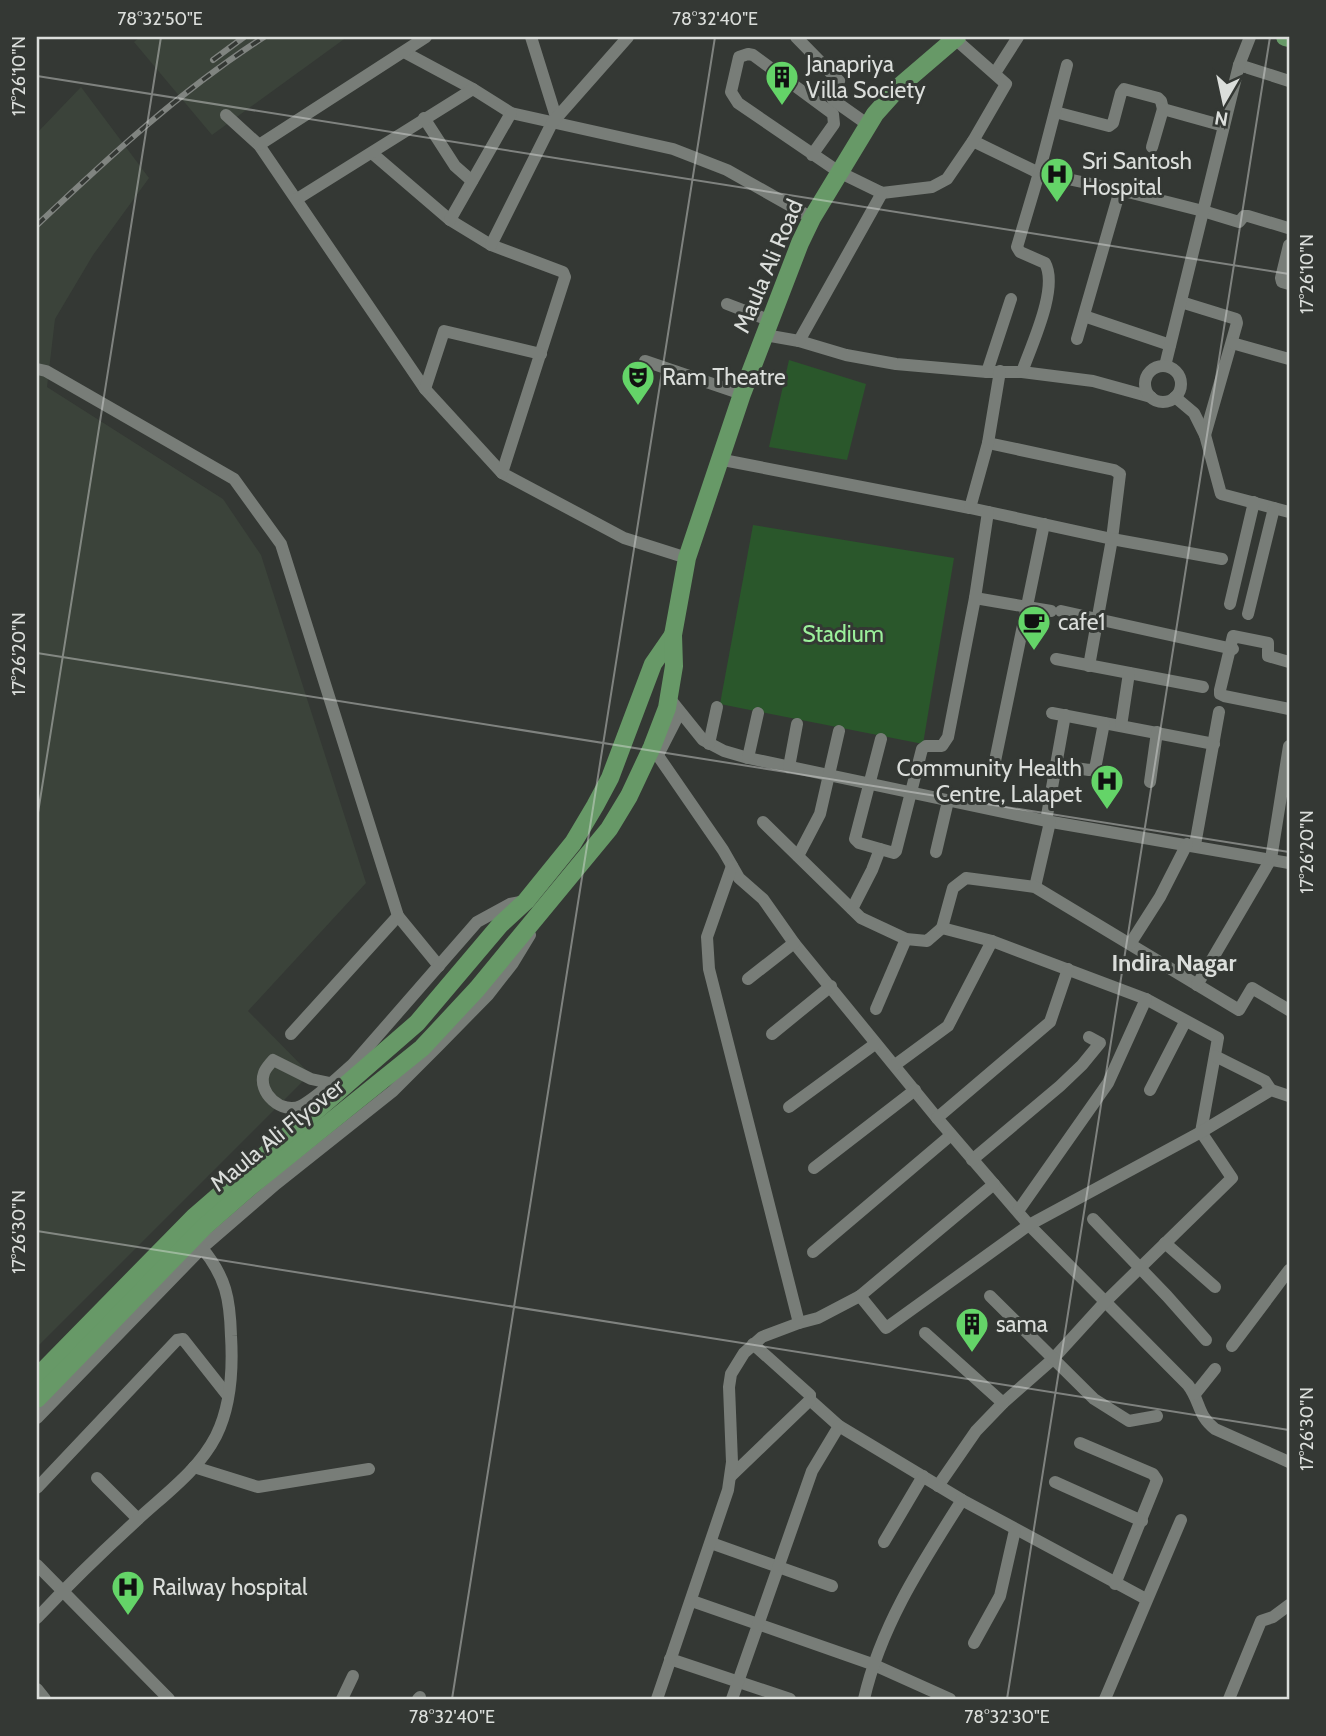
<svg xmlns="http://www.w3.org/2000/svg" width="1326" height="1736" font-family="Cabin,sans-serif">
<rect width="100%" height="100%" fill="#343834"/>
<g fill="#3b433a">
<path d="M140 37H347L212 135 134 42Z"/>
<path d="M81 87 149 178 93 255 55 319 47 387 223 499 261 555 366 883 248 1011 310 1074 37 1347V133Z"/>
</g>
<g fill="#2a572b">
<path d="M789 360 866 384 847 460 769 447Z"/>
<path d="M753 525 954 558 923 744 720 704Z"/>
</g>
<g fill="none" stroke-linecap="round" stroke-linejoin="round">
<g stroke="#787d78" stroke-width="12">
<path d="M531 37 556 117"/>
<path d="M796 37 839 81 830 93 833 100 867 124"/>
<path d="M404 52 473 89 511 113 673 149 727 170 812 218"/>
<path d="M1239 65 1289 81"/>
<path d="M995 73 1018 37"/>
<path d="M1055 112 1109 126 1113 123 1121 93 1124 89 1158 98 1161 101 1163 109"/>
<path d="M226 115 259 145 425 389 502 473 624 538 687 558"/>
<path d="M424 118 455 166 472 181"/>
<path d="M973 141 1039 173 1120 190 1203 211 1239 222 1244 216H1248L1288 228"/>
<path d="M259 145 426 37"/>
<path d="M1152 147 1163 109 1224 126"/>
<path d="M373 154 450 220 491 245 563 272 565 277 502 473"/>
<path d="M812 155 834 124 833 114 753 55 748 54 739 57 731 92 738 103 839 172 882 193 932 187 947 179 973 141 1006 84 954 38"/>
<path d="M297 199 473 89"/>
<path d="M450 220 511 113"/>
<path d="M491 245 552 123 628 37"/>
<path d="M1289 245 1281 278 1282 282 1289 284"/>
<path d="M1181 302 1236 319 1237 323 1205 435"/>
<path d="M727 304 771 321"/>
<path d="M1084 316 1170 345"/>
<path d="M765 335 799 341 846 355 896 364 987 372H1022L1093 381 1151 397"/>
<path d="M1077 339 1120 190"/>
<path d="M799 341 882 193"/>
<path d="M1232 343 1289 359"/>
<path d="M645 361 742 394"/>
<path d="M1165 366 1239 65 1250 37"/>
<circle cx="1163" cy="384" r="18"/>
<path d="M37 369 46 371 234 479 281 544 398 916 439 966"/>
<path d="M987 372 1011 299"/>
<path d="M1022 372C1031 346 1059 288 1045 263L1020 252 1017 247 1039 173 1067 65"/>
<path d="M425 389 444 331 541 354"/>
<path d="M1175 397 1194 413 1205 435 1221 494 1289 512"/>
<path d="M988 443 1114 470 1120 474 1112 539 1089 666"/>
<path d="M718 459 970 508 1112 539 1222 559"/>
<path d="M970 508 988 443 1000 371"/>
<path d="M975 598 1051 611"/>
<path d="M1230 604 1254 502"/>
<path d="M1061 611 1233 649"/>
<path d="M1248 614 1274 508"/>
<path d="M1056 659 1203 687"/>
<path d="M1289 662 1268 656V643L1233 636 1220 690V694L1224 696 1289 709"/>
<path d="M670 699 703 740 724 751 748 758 1046 821 1289 863"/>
<path d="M1052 713 1214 744"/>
<path d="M1121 726 1129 673"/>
<path d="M881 739 855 839 859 843 894 853 896 851 922 749 926 746H942L948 737 975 598 988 512"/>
<path d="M709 744 717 707"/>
<path d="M652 747 723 850 739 878 763 899 794 943 937 1118 1029 1225 1188 1385C1201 1402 1197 1415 1215 1429L1289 1462"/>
<path d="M658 755 680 712"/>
<path d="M748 758 758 713"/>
<path d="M995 761 1044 524"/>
<path d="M1056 765 1089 770 1095 769 1104 723"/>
<path d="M789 767 797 724"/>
<path d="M1150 782 1157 732"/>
<path d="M1046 821 1065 715"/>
<path d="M763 822 861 918 906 939 927 941 942 928 992 941 1146 999 1218 1038 1201 1132 1232 1178 1104 1303 1053 1359 1003 1403 976 1431 938 1486"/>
<path d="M1195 845 1219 712"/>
<path d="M936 852 948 801"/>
<path d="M798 856 820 814 839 731"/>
<path d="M732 866 707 937 709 969 799 1323"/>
<path d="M1035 887 1050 822"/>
<path d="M852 909 872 870 880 849"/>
<path d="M942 928 953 888 966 878 1035 887 1239 1010 1252 988 1289 1010"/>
<path d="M1130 944 1160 897 1187 844"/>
<path d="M748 979 794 943"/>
<path d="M1197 985 1271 859 1289 746"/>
<path d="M876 1009 906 939"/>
<path d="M291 1034 398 916"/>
<path d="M772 1034 831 986"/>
<path d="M1215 1056 1265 1081 1271 1090"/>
<path d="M895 1065 948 1026 992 941"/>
<path d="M330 1083 311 1079 273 1060C270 1064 265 1069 264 1073 257 1093 282 1115 301 1106 319 1096 337 1078 353 1064L477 922 510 904 526 901"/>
<path d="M1150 1090 1185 1022"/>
<path d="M789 1107 875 1044"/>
<path d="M937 1118 1050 1022 1068 969"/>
<path d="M972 1160 1060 1086 1082 1065 1100 1043 1089 1037"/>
<path d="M814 1168 915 1090"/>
<path d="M1018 1211 1108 1083 1146 999"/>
<path d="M1093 1219 1167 1296 1206 1340"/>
<path d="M1165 1243 1215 1287"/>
<path d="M813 1252 951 1135"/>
<path d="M860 1296 886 1328 1029 1225 1201 1132 1271 1090 1289 1096"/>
<path d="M990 1296 1094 1399 1129 1421 1157 1416"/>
<path d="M925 1333 1003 1403"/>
<path d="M753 1344 810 1395V1400L839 1426 962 1500 1146 1599"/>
<path d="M1232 1346 1289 1270"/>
<path d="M1195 1394 1215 1369"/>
<path d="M37 1418 202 1248 276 1184 393 1091 438 1046 488 995 513 963 530 935"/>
<path d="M1080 1443 1153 1474 1157 1480 1115 1584"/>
<path d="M194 1467 258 1487 369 1469"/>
<path d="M731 1476 810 1400"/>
<path d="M97 1478 138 1519"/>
<path d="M1055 1482 1142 1521"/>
<path d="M37 1488 177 1340 183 1339 228 1396"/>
<path d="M884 1542 923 1476"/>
<path d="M711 1543 832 1586"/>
<path d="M37 1565 169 1699"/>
<path d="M692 1601 872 1664 950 1699"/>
<path d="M37 1618C69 1584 102 1552 136 1521 165 1494 198 1471 216 1436 231 1406 233 1369 231 1336 230 1299 226 1277 202 1248"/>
<path d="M974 1643 1000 1596 1015 1530"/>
<path d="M670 1659 790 1699"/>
<path d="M37 1689 45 1699"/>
<path d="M342 1699 353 1676"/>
<path d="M418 1699 420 1697"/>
<path d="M657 1699 728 1490 732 1462 729 1387 731 1374 744 1353 762 1337 799 1323 818 1318 860 1296 994 1184"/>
<path d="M732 1699 812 1471 839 1426"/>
<path d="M864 1699C881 1625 922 1563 962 1500"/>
<path d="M1105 1699 1181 1520"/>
<path d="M1229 1699 1261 1621 1273 1617 1289 1605"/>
</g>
<g stroke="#679967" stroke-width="18">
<path d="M1285 37 1289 38"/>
<path d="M37 1377 194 1217 417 1023 500 925 526 901 573 843 595 806 610 778 653 664 673 635"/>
<path d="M37 1399 204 1227 251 1186 422 1048 477 989 609 829 629 796 652 747 667 708 674 666 673 635 687 558 742 394 800 243 812 218 875 114 901 85 957 37"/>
</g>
<defs>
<g id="rail">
<path d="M213 60 244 37"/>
<path d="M37 225C109 157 180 91 264 37"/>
</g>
</defs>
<use href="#rail" stroke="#808480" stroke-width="6"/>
<use href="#rail" stroke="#343834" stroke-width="3.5" stroke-dasharray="10" stroke-linecap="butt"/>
</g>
<path fill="none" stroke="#dbdedb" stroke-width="2" stroke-opacity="0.45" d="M37 76 1289 274M37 653 1289 852M37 819 161 37M37 1231 1289 1430M452 1699 715 37M1007 1699 1270 37"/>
<defs>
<symbol id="building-pin" viewBox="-11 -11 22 30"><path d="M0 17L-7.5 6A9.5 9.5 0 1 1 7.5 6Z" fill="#64d468" stroke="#343834"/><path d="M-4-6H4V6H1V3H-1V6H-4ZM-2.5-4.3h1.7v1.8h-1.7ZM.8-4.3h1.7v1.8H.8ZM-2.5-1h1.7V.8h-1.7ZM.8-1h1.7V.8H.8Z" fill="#111"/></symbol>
<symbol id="hospital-pin" viewBox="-11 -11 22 30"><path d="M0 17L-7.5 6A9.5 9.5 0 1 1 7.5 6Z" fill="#64d468" stroke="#343834"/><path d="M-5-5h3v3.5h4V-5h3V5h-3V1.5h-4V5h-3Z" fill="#111"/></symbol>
<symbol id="theatre-pin" viewBox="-11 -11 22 30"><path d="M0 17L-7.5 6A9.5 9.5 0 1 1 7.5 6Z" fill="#64d468" stroke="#343834"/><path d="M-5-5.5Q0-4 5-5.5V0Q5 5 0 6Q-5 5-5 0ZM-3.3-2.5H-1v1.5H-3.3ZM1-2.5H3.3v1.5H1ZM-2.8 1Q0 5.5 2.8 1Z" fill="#111"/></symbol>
<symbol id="cafe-pin" viewBox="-11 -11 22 30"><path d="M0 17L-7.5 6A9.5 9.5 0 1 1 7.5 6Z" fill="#64d468" stroke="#343834"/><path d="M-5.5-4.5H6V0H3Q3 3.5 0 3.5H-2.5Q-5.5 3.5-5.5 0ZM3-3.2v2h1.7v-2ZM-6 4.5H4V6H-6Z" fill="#111"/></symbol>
</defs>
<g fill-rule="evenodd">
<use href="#building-pin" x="763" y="58" width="38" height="52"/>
<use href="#hospital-pin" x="1038" y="155" width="38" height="52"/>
<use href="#theatre-pin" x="619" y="358" width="38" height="52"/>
<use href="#cafe-pin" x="1015" y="603" width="38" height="52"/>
<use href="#hospital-pin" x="1088" y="762" width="38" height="52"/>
<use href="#building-pin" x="953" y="1305" width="38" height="52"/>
<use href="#hospital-pin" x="109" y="1568" width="38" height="52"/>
</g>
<g text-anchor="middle" stroke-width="6" stroke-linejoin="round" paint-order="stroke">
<g font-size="23" fill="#dbdedb" stroke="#343834" text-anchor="start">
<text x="806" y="72">Janapriya<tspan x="806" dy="26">Villa Society</tspan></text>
<text x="1082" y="169">Sri Santosh<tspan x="1082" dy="26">Hospital</tspan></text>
<text x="662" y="385">Ram Theatre</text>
<text x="1058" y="630">cafe1</text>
<text x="1082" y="776" text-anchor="end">Community Health<tspan x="1082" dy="26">Centre, Lalapet</tspan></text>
<text x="996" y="1332">sama</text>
<text x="152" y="1595">Railway hospital</text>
</g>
<g font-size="23" fill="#dbdedb" stroke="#343834">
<text transform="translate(768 266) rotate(-67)" y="8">Maula Ali Road</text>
<text transform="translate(277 1135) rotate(-39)" y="8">Maula Ali Flyover</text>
</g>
<g font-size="23" fill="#9bf09b" stroke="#343834">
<text x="843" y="642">Stadium</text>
</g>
<g font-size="24" font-weight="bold" fill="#dbdedb" stroke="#343834">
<text x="1174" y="971">Indira Nagar</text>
</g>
</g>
<rect width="1326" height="1736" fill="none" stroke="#343834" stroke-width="77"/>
<g transform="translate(1224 102) rotate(189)" stroke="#343834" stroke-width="5" paint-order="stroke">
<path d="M0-5L12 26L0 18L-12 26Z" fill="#dbdedb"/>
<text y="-10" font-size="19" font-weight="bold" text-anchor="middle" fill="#dbdedb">N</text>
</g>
<rect x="38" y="38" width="1250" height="1660" fill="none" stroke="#dbdedb" stroke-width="2.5"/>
<g font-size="18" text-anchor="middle" fill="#dbdedb">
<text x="160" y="25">78°32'50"E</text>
<text x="715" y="25">78°32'40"E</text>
<text transform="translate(19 76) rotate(-90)" y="6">17°26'10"N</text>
<text transform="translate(1307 274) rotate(-90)" y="6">17°26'10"N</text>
<text transform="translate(19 654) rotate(-90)" y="6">17°26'20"N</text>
<text transform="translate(1307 852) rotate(-90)" y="6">17°26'20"N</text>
<text transform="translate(19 1232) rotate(-90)" y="6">17°26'30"N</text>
<text transform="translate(1307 1429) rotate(-90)" y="6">17°26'30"N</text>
<text x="452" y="1723">78°32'40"E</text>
<text x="1007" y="1723">78°32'30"E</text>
</g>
</svg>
